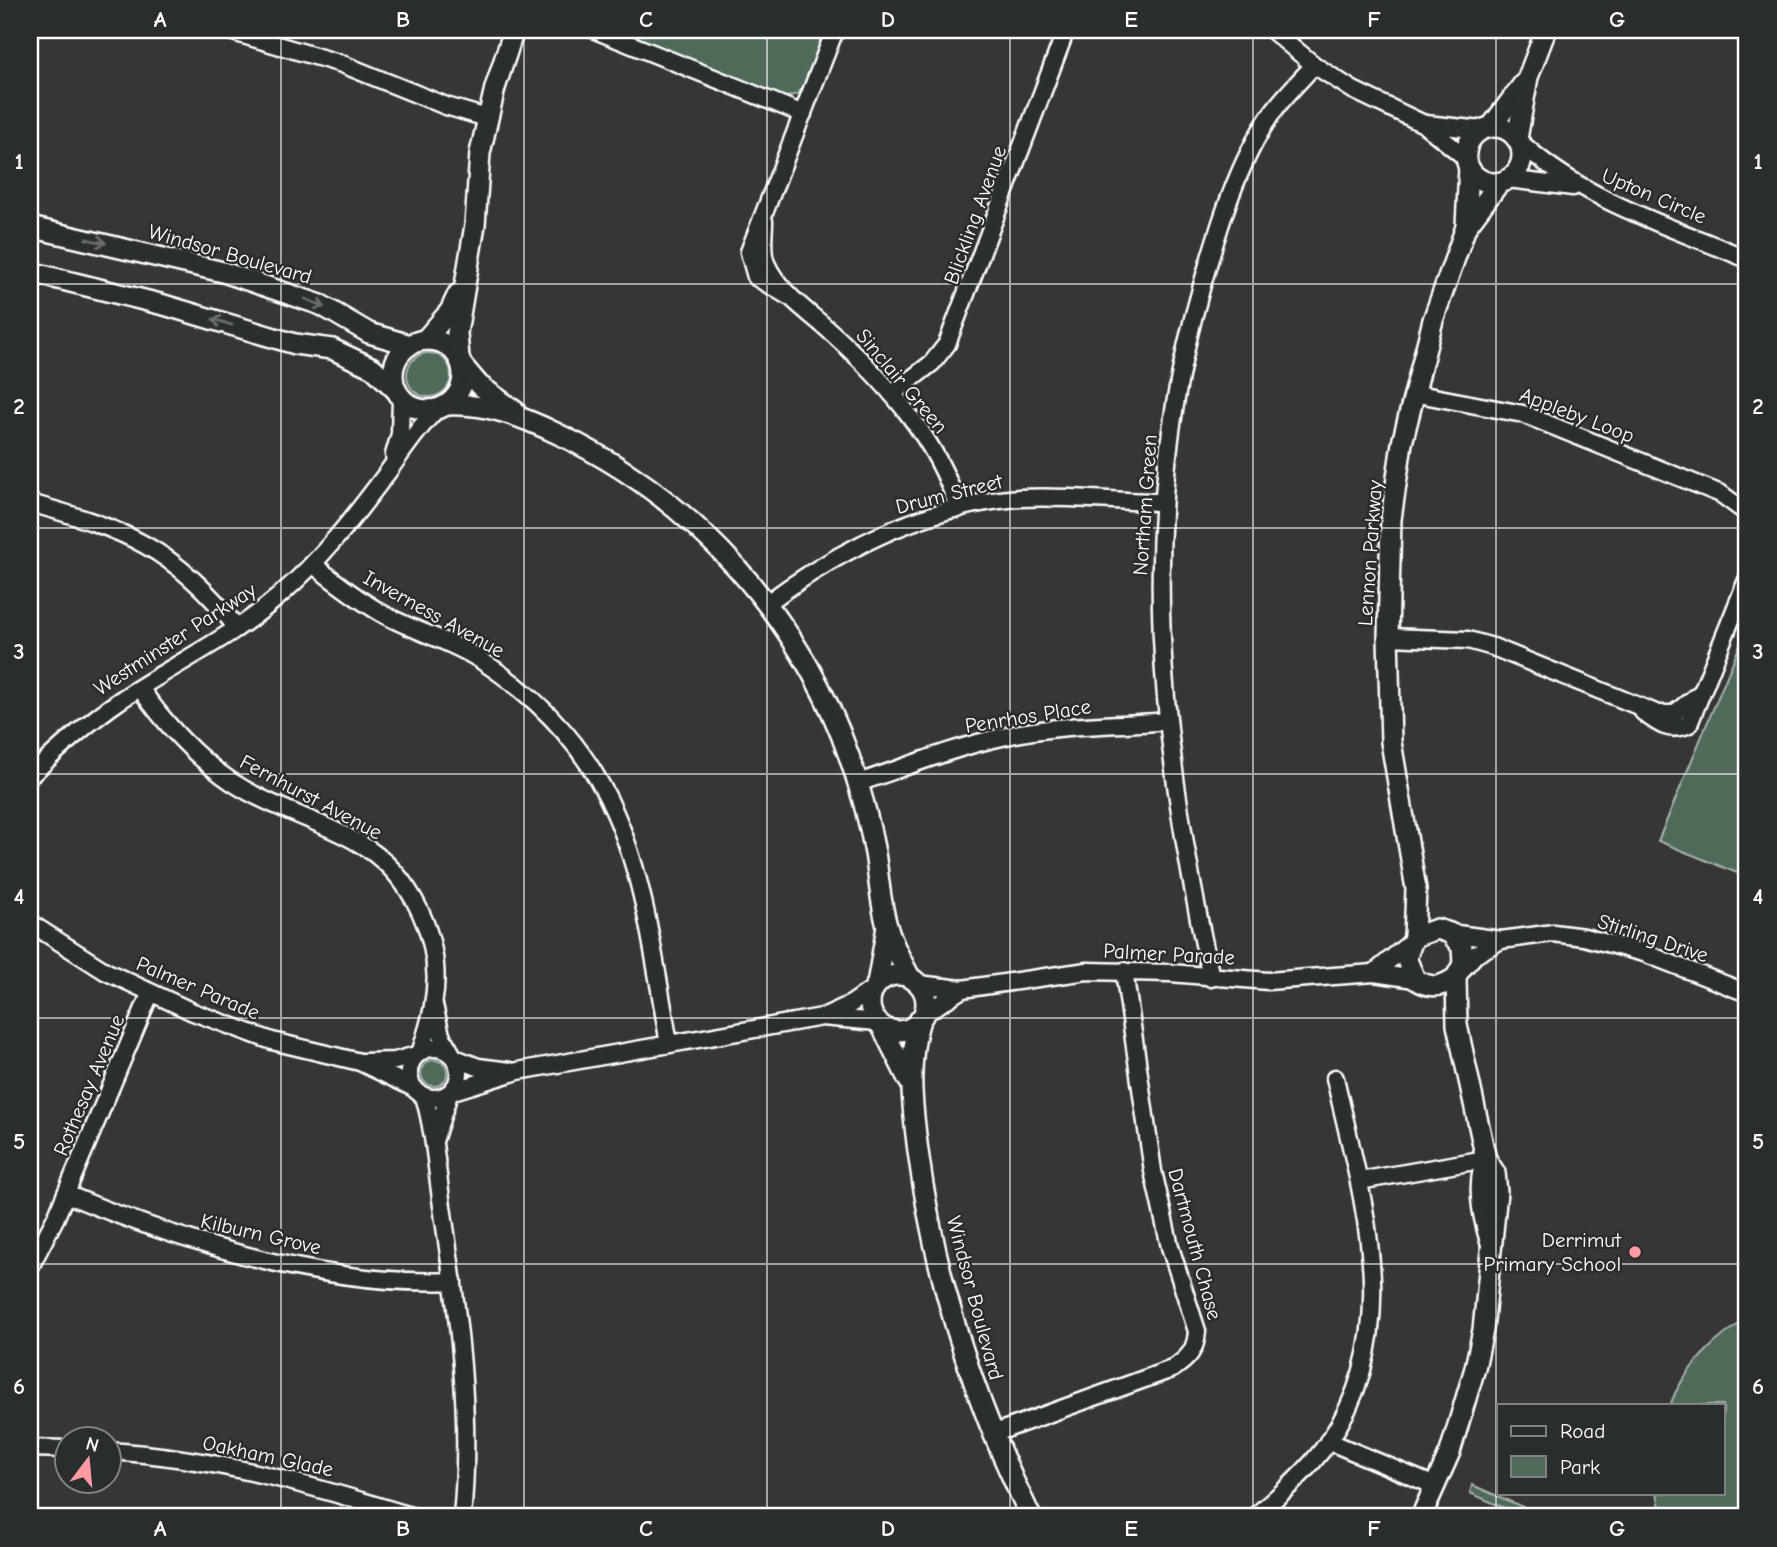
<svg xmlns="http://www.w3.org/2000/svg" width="1777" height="1547" font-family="'Comic Neue',sans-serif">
<rect width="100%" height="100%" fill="#373536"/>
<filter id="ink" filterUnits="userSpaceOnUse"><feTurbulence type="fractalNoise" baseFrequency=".0143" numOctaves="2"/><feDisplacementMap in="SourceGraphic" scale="14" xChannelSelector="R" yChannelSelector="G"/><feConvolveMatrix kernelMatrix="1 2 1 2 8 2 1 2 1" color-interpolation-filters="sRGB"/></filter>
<g filter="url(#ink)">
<g fill="#4f6a59" stroke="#a7b4ac" stroke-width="2">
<path d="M618 30H825L803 87 798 94 786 97Z"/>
<circle cx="429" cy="375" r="22"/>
<path d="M1747 628V877L1658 841Z"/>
<circle cx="434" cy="1073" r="13"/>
<path d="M1747 1319V1517H1662L1657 1493H1723V1405H1670C1683 1370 1715 1338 1747 1319Z"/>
<path d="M1472 1485 1546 1517H1525L1470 1493Z"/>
</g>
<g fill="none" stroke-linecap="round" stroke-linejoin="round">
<defs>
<g id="minor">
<path d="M226 30 342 64 446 106 487 118"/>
<path d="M595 30 803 114"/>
<path d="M1272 30 1314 65 1353 90 1424 124 1466 158"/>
<path d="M1426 124 1482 130"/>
<path d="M1519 141C1582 200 1669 226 1747 259"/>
<path d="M1508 179 1573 187"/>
<path d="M764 221C764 234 761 251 766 263 779 293 809 312 832 333 885 381 938 439 958 509"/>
<path d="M788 296 756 277 749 252 835 30"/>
<path d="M1413 393 1523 414 1721 494 1747 513"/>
<path d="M892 394 932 363 947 344 1066 30"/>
<path d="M394 455 400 434 401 398"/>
<path d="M30 503C124 529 175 548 237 628"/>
<path d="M314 565C335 582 359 600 383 614 414 631 449 640 479 659 632 758 641 880 669 1044"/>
<path d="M766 604C840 549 925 505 1019 498 1067 495 1115 502 1163 502"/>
<path d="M1388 637 1468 640 1493 647 1658 714H1674L1699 694"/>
<path d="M140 688C165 724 195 757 232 782 272 808 316 819 357 842 412 873 445 942 433 1005 431 1020 425 1036 421 1051"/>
<path d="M1643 712C1658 724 1670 733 1689 724L1747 580"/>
<path d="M30 776C58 749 87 723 119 701 172 665 230 639 279 596 321 560 354 517 387 473 403 451 417 429 436 410"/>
<path d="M858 783C906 767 952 748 1002 737 1056 724 1112 726 1168 721"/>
<path d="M30 923 105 971 193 1012 272 1041 360 1062 414 1088"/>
<path d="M1450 933 1501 940 1553 933 1584 937 1644 953 1747 993"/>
<path d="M1460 972 1475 955 1501 940"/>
<path d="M1374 973 1410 943"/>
<path d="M1211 978C1161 742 1133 525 1201 289 1218 229 1237 164 1272 113 1284 96 1300 81 1314 65"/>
<path d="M918 984 962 989 1087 971 1170 973 1268 981 1374 973 1415 979"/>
<path d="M434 1005 441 1035 452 1054"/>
<path d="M923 1015 962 989"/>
<path d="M825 1016 851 1004 874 988"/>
<circle cx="434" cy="1073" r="25"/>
<path d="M455 1058 478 1067 510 1071"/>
<path d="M363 1062 395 1061 416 1055"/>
<path d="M453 1091 518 1071 822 1017 877 1022"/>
<path d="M424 1096C435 1134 437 1174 443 1213 458 1315 472 1414 462 1517"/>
<path d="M434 1141 449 1094"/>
<path d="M1359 1181 1486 1159"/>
<path d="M66 1194C184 1243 324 1287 453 1281"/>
<path d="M30 1267 56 1217 150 994"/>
<path d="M992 1434 1172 1369C1188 1359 1196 1350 1197 1331L1170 1247 1153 1171 1124 971"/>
<path d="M1328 1441 1435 1486"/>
<path d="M30 1448 66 1449"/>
<path d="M108 1451C214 1457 314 1486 414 1517"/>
<path d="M1254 1517C1281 1494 1308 1471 1329 1441 1406 1329 1362 1198 1335 1078"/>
</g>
<g id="tertiary">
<path d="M1491 127 1524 83"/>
<circle cx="1494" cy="155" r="28"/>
<path d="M1517 139 1528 77 1546 30"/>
<path d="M1466 226 1469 167"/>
<path d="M30 227 223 272 321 305 369 333 410 345"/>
<path d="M30 272 164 305 295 344 332 349 373 368 396 390"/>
<circle cx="428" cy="375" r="35"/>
<path d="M425 340 450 311 458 294"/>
<path d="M459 358 457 333 475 225 480 153 495 88 514 30"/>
<path d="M463 366 479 385 515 411"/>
<path d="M447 405C487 403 523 417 558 434 692 497 800 616 849 756 860 787 869 820 875 853 879 877 880 902 887 926 892 944 902 962 911 979"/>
<path d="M1414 937 1416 889 1391 742 1388 637 1391 519 1402 443 1433 320 1466 227 1499 183"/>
<circle cx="898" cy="1003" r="28"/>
<path d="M877 984 887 927"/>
<path d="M920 1019C907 1064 912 1105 918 1151 935 1279 974 1402 1031 1517"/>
<path d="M881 1025 909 1081"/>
<path d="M1486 1159C1477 1186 1482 1213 1490 1240"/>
<path d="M1421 1517 1450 1452 1475 1368 1483 1330 1497 1192 1495 1173 1486 1159 1457 1025 1456 977 1463 964 1462 947 1450 933 1437 929 1414 937 1406 958 1415 979C1430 989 1442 988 1456 977"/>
</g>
</defs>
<use href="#minor" stroke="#fff" stroke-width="21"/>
<use href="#tertiary" stroke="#fff" stroke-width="24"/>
<use href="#minor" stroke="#2a2d2e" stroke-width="16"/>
<use href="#tertiary" stroke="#2a2d2e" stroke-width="19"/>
</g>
<defs><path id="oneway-shaft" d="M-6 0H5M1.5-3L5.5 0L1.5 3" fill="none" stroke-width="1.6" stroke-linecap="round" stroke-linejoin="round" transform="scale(1.75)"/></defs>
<g stroke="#6a6c6d">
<use href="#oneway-shaft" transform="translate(96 241) rotate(12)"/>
<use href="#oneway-shaft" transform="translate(315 303) rotate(22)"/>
<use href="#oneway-shaft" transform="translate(222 322) rotate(-163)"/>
</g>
</g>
<path fill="none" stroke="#fff" stroke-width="2" stroke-opacity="0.55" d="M281 30V1517M524 30V1517M767 30V1517M1010 30V1517M1253 30V1517M1496 30V1517M30 284H1747M30 528H1747M30 774H1747M30 1018H1747M30 1264H1747"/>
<circle fill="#ff9aa2" stroke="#2a2d2e" stroke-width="2.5" cx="1635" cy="1252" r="7"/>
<g text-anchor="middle" stroke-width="5" stroke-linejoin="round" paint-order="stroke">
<g font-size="21" fill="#fff" stroke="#2a2d2e">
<text transform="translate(1654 196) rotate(23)" y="7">Upton Circle</text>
<text transform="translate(975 215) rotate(-70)" y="7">Blickling Avenue</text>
<text transform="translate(230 254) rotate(16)" y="7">Windsor Boulevard</text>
<text transform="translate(902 381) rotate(50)" y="7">Sinclair Green</text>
<text transform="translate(1577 415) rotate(21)" y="7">Appleby Loop</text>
<text transform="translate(949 494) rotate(-14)" y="7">Drum Street</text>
<text transform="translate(1145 505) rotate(-86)" y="7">Northam Green</text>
<text transform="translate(1370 553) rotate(-86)" y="7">Lennon Parkway</text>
<text transform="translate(434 614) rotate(29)" y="7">Inverness Avenue</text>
<text transform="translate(175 639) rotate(-33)" y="7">Westminster Parkway</text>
<text transform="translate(1028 716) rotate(-9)" y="7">Penrhos Place</text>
<text transform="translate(311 797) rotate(28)" y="7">Fernhurst Avenue</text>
<text transform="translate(1653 938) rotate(18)" y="7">Stirling Drive</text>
<text transform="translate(1169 954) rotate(3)" y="7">Palmer Parade</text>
<text transform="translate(198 988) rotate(23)" y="7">Palmer Parade</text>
<text transform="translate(89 1085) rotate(-67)" y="7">Rothesay Avenue</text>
<text transform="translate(261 1234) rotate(13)" y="7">Kilburn Grove</text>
<text transform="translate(1195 1244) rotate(75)" y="7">Dartmouth Chase</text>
<text transform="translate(975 1298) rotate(75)" y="7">Windsor Boulevard</text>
<text transform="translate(268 1456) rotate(12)" y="7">Oakham Glade</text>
</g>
<g font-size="21" fill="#fff" stroke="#2a2d2e" text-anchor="end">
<text x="1621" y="1247">Derrimut<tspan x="1621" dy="24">Primary School</tspan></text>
</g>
</g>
<rect width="1777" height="1547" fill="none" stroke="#2a2d2e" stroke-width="77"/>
<rect x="1497" y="1404" width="228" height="91" fill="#2a2d2e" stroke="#7f8182" stroke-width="2"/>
<rect x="1511" y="1426" width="35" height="10" fill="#2a2d2e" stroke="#7f8182" stroke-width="2"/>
<text x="1560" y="1438" font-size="21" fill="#ffffff">Road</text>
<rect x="1511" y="1456" width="35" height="21" fill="#4f6a59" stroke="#7f8182" stroke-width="2"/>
<text x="1560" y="1474" font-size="21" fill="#ffffff">Park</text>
<g transform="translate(88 1460) rotate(16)"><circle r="33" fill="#2a2d2e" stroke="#7f8182" stroke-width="2"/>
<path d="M0-5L12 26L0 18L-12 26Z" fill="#ff9aa2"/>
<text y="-10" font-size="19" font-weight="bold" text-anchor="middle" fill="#ffffff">N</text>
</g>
<rect x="38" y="38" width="1700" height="1470" fill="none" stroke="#fff" stroke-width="2.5"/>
<g font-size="23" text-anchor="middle" font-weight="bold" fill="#fff">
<text x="160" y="27">A</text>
<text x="403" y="27">B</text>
<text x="646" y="27">C</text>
<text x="888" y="27">D</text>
<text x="1131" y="27">E</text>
<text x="1374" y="27">F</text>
<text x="1617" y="27">G</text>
<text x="19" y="169">1</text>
<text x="1758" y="169">1</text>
<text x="19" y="414">2</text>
<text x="1758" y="414">2</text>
<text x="19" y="659">3</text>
<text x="1758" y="659">3</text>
<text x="19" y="904">4</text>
<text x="1758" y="904">4</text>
<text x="19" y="1149">5</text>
<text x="1758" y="1149">5</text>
<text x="19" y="1394">6</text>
<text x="1758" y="1394">6</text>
<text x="160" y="1536">A</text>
<text x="403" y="1536">B</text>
<text x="646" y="1536">C</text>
<text x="888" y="1536">D</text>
<text x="1131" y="1536">E</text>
<text x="1374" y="1536">F</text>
<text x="1617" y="1536">G</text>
</g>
</svg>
